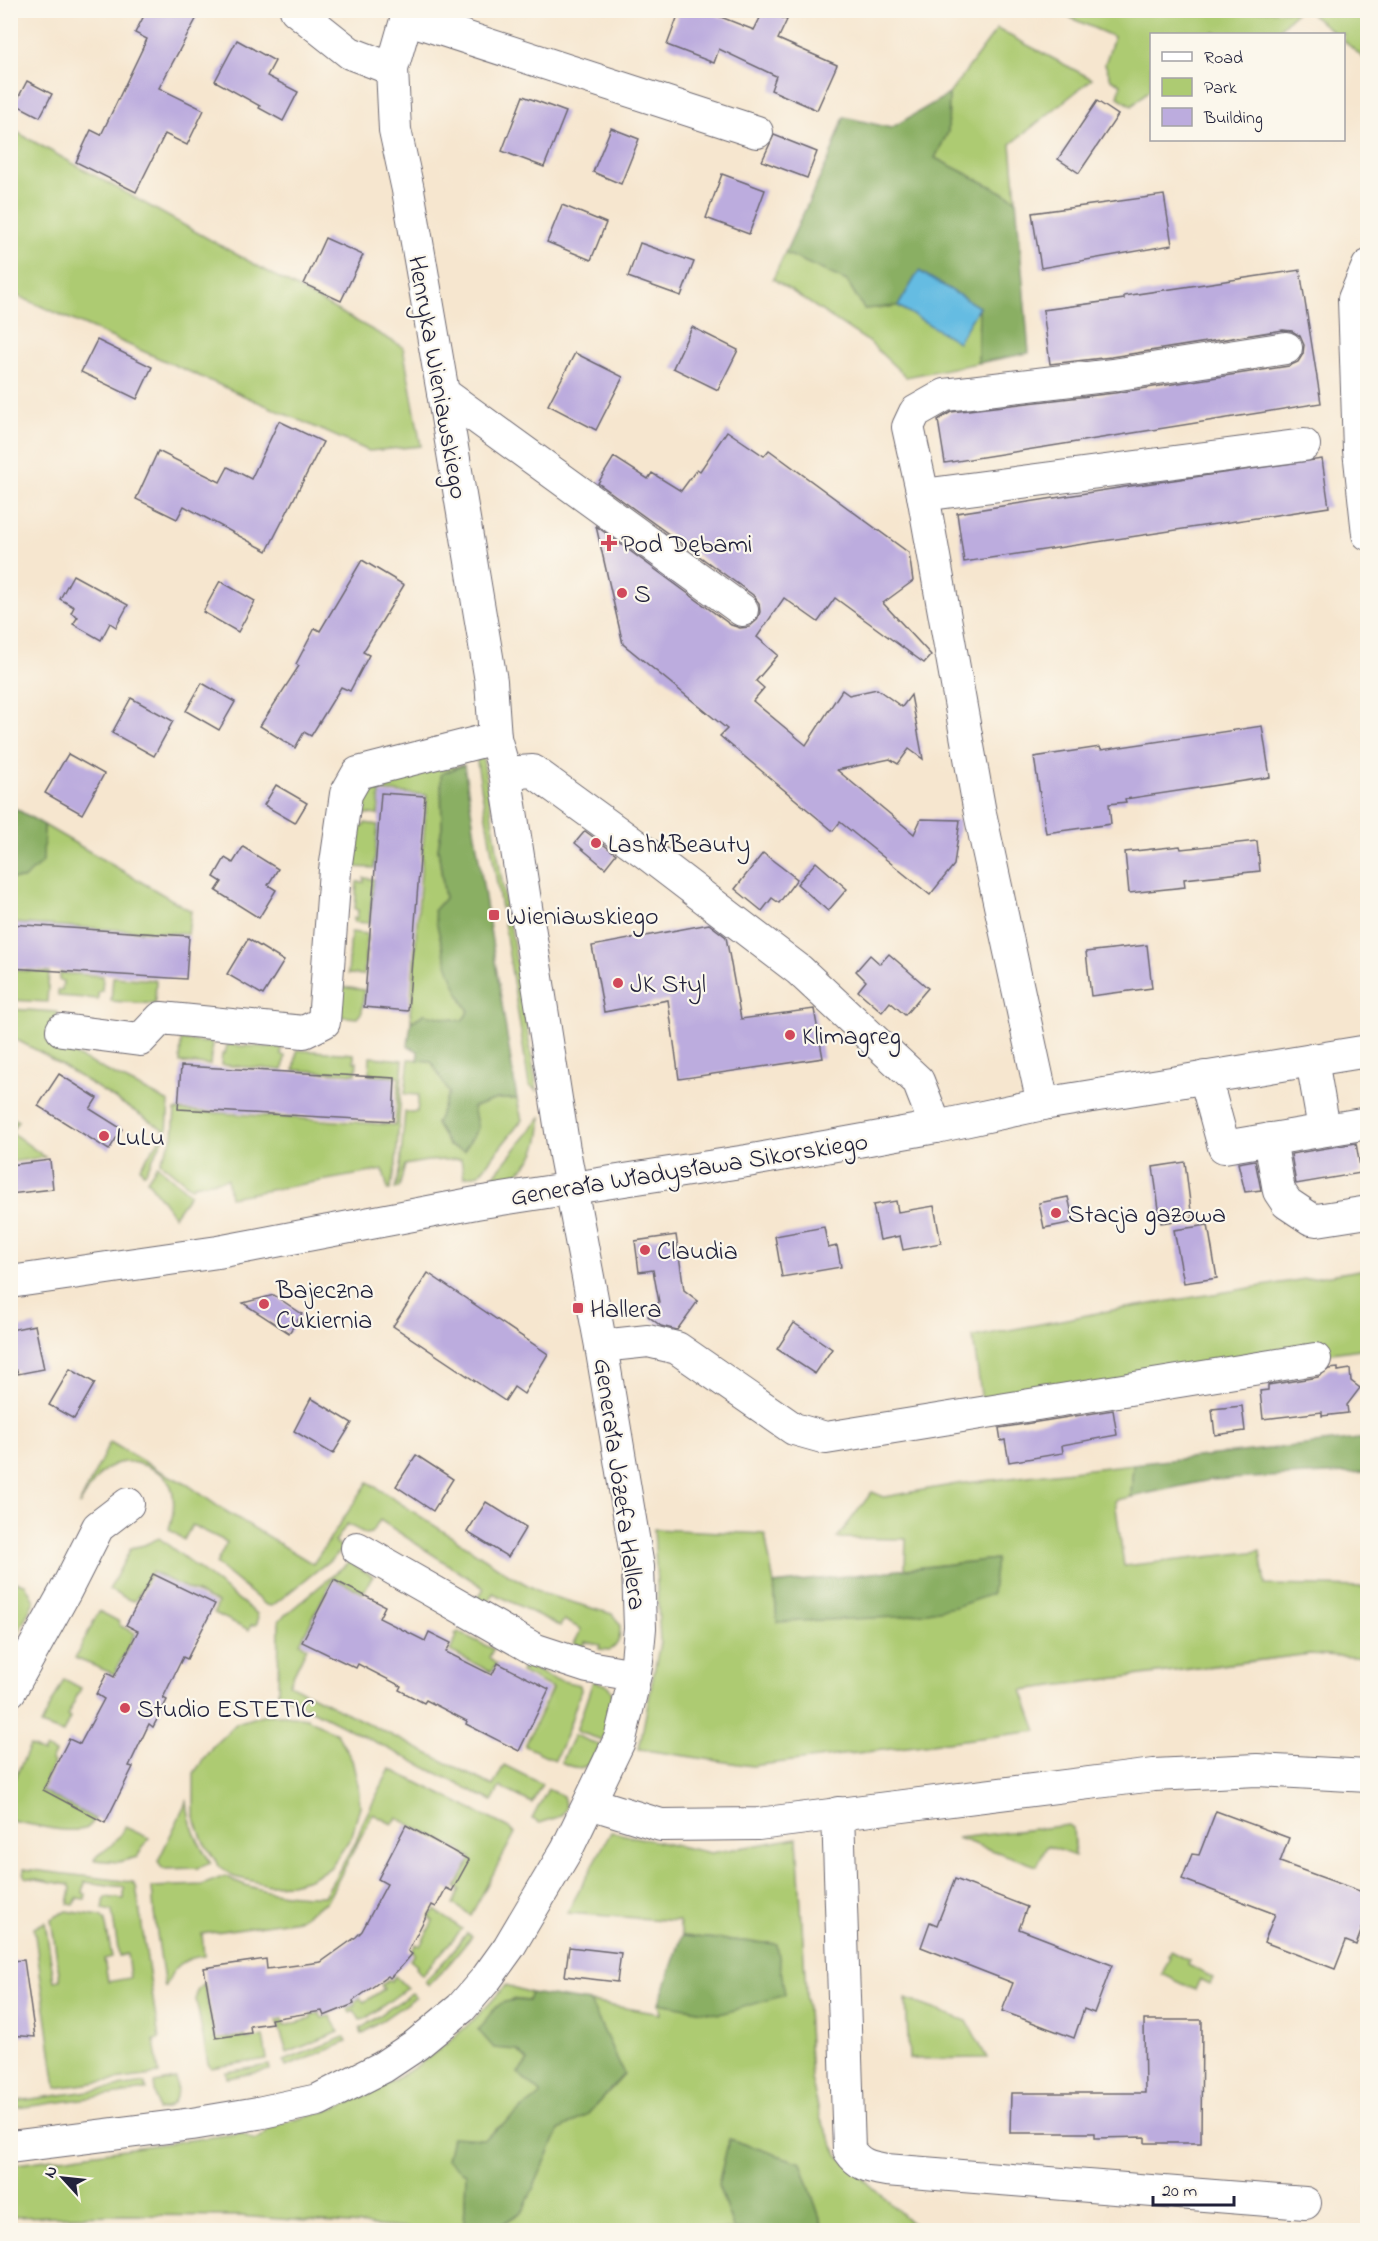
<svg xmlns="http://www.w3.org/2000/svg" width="1378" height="2241" font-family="'Indie Flower',sans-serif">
<rect width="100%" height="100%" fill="#fbf7ec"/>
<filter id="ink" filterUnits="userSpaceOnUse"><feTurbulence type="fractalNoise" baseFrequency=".0167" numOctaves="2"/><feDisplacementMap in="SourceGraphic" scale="12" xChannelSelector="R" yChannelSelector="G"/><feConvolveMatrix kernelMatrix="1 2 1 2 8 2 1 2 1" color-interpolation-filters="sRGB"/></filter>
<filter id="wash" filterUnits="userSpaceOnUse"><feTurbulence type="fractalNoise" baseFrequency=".008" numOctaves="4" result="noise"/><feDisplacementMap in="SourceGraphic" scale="24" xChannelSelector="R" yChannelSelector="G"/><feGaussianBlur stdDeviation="1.35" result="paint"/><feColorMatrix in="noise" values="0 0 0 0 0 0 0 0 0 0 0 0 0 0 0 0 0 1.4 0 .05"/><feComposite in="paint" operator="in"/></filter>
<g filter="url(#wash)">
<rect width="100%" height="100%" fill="#f6e6cf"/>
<g fill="#adcb72" stroke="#687656" stroke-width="1.5">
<path d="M1055 11H1297L1275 34H1218L1214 32 1211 34H1152L1151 88 1132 106 1118 97 1121 84 1111 79 1105 64 1114 37Z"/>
<path d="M1307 11H1367V61L1344 41V34H1336Z"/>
<path d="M997 29 1092 79 1011 144 1016 199 935 158 948 132 949 94Z"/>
<path d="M11 129 403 347 421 446 369 451 11 293Z"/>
<path d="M785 253 847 281 864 309 898 306 958 341 979 307 978 363 906 377 869 342 773 279Z"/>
<path d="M478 756 483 759 506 907 501 908 477 762Z"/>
<path d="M464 765 441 774 442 827 438 849 445 899 446 959 462 1001 469 1011 462 1021 424 1014 411 1022V1014H410L427 795 380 791 378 815 356 813 362 794 372 784 424 771Z"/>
<path d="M355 822 358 823 359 825 364 826 365 823 378 825 374 868 351 867Z"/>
<path d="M44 825 191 911 188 934 11 923 10 879H23L42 862Z"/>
<path d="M364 878 374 879 369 923 354 922V918H357L358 910 355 909 357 882H364Z"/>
<path d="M504 922 510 923 537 1091 529 1085Z"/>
<path d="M351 932 367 934 364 975 348 974Z"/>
<path d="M10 970 49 972 47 1002 11 1000Z"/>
<path d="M60 973 103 976 102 991 98 992V999L58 996V990H62L63 981 59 980Z"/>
<path d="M113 977 156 980 155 1004 111 1001Z"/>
<path d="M336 986 364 990 362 1012 357 1018 337 1016Z"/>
<path d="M10 1009 57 1012 55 1029H48L47 1041 169 1102 167 1132 145 1173H143L140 1167 166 1131 42 1053 11 1037Z"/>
<path d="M181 1040 212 1043 210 1065 180 1063Z"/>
<path d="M227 1045 282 1048 281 1055 285 1056 283 1070 221 1065 222 1054H225Z"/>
<path d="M297 1050 354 1054V1062H357L356 1074 294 1070Z"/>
<path d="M370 1057 403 1060 396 1165 390 1190H388L383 1170 230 1197 227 1179 193 1185 192 1188 160 1162 173 1137 175 1110 395 1125 399 1077 369 1075Z"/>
<path d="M409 1059 431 1061 449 1093 436 1124 449 1146 464 1150 473 1107 497 1099H517L522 1120 479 1174 464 1177 461 1159 427 1161 405 1165 399 1188 395 1189 400 1168 405 1112H417L419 1095 405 1094Z"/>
<path d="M10 1116 18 1121 11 1132 45 1157 11 1162Z"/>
<path d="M541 1117C542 1155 525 1177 487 1184Z"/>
<path d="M157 1165 190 1194 174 1216 147 1180Z"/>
<path d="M1367 1269V1348L982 1402 973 1337 1108 1311Z"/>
<path d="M110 1442 158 1470 188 1485 219 1507 313 1564 368 1482 513 1577 544 1594 612 1614 620 1624C620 1635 621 1644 610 1650L599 1649 600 1645 585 1642 584 1646 574 1644 581 1629 564 1620 560 1626 493 1593 485 1608 475 1603 484 1588 380 1520 371 1533 366 1534 347 1524 335 1542 344 1549 272 1606 266 1605 216 1564 227 1542 192 1525 184 1540 169 1529C174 1514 177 1493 167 1479 162 1472 150 1468 143 1465 132 1461 122 1460 111 1466 97 1473 88 1492 79 1505Z"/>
<path d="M1133 1464 1131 1497 1115 1500 1124 1566 1260 1551 1265 1585 1367 1587V1658L1310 1654 1022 1690 1037 1731 752 1766 639 1749 660 1642 654 1529 765 1534 774 1584 777 1622 996 1559 905 1569 906 1539 837 1538 872 1492 884 1497 957 1484Z"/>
<path d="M159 1538 257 1614 258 1620 256 1625H251L249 1630 214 1613 218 1603 152 1572 135 1601 130 1600 109 1590 131 1548 144 1545Z"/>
<path d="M349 1562 373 1576 363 1593 333 1578 300 1643 307 1647 289 1684 493 1786 504 1765 542 1784 532 1803 500 1787 492 1801 278 1693 279 1620Z"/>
<path d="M11 1581 25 1584 34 1601 11 1648Z"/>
<path d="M99 1611 120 1622 119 1625 135 1633 114 1674 75 1658Z"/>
<path d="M458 1632 493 1649 489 1658 496 1664 491 1672 450 1651 457 1636 455 1634Z"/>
<path d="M524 1665 554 1679 580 1685 581 1690 567 1733 555 1760 525 1746 552 1688 521 1672Z"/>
<path d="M64 1679 81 1688 67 1716 70 1718 63 1733 41 1725Z"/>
<path d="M593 1681 607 1685C621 1701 608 1722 602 1740L576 1731Z"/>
<path d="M262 1715H285L307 1718 337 1734 352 1760 358 1785 360 1806 352 1836 330 1868 309 1879 291 1884 269 1885 234 1877 219 1866 204 1843 194 1817V1773L212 1747 237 1723Z"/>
<path d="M574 1735 600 1745C589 1767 585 1774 561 1762Z"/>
<path d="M30 1746 43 1753 46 1748 55 1753 51 1761 54 1763 41 1790 95 1819C92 1823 90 1827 85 1829 65 1834 31 1824 11 1821V1786Z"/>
<path d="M390 1769 507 1827 515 1833 471 1915 453 1904 460 1890 456 1888 471 1858 463 1854 464 1852 397 1818 392 1824 373 1814 327 1901 298 1920 202 1934 204 1956C182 1958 172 1968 165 1988L154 1913 152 1887 202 1885 225 1876C251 1891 293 1897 324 1896L356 1842 362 1824Z"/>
<path d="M548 1789 563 1796 566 1808 561 1816 540 1823 532 1819Z"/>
<path d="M187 1801C189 1826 198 1843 211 1863L198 1868 163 1869 159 1864V1859Z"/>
<path d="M1069 1825 1073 1828 1075 1856 1047 1846 1037 1866 957 1838Z"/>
<path d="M125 1827 149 1838 137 1857 119 1862 94 1860C97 1854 102 1853 108 1848 115 1842 121 1835 125 1827Z"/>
<path d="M611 1832 711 1853 797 1838 811 2078 821 2120 839 2156 919 2230H824L801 2163 730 2139 718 2185 734 2230H493L523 2211 559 2130 586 2116 624 2075 590 2002 661 2014 659 2003 720 2014 776 1944 682 1936 679 1921 567 1913Z"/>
<path d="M24 1869 132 1882 136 1886 159 2039 154 2040 159 2074 56 2088 34 1928 45 1922 54 1981 60 1980 51 1919 66 1911 101 1916 105 1921 112 1957 104 1959 108 1982 130 1978 127 1954 119 1956 112 1911 103 1909 105 1897 124 1899V1887L85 1882 83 1893 86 1894 85 1899 77 1898 74 1905 68 1904 71 1888 69 1885 25 1877Z"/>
<path d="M435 1910 462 1929 422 1975 416 1968 417 1966 410 1960 415 1954 412 1951 416 1944 420 1946 433 1921 429 1917Z"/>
<path d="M467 1933 472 1936 450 1963 428 1985 425 1981 447 1958Z"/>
<path d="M1170 1951 1189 1961 1188 1965 1213 1978 1210 1984 1200 1979 1195 1990 1162 1974 1170 1957 1168 1956Z"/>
<path d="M395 1976 407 1988 365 2019 360 2020 354 2010 350 2012 348 2008 356 2005 355 2002 360 1998 364 2002 384 1989 381 1985 389 1980 391 1981Z"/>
<path d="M204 1983 215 2040 245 2036 246 2039 263 2037 267 2059 211 2068 208 2064 196 1999 197 1991Z"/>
<path d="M506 1985 531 1993 529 2001 511 1999 494 2048 517 2049 528 2061 518 2073 541 2094 484 2139 466 2174 464 2230H429L239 2216 126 2215 11 2217 10 2165 241 2133 254 2140C268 2137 265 2129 275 2126 297 2118 320 2115 341 2106 404 2082 463 2036 506 1985Z"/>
<path d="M412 1993 416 1997 362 2034 360 2029Z"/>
<path d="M906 1999 967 2021 987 2058 909 2059Z"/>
<path d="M319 2013 322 2018 330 2016 339 2032 287 2053 277 2020 282 2019 284 2026 311 2019V2015Z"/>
<path d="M344 2037 347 2042 286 2067 284 2061Z"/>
<path d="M269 2065 270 2070 227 2078 226 2072Z"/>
<path d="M176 2079C178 2096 177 2108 158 2110L154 2083Z"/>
<path d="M145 2083 147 2090 11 2109V2102Z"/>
</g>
<g fill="#8aaf64" stroke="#566850" stroke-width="1.5">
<path d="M949 94 948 132 935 158 1016 199 1029 353 978 363 979 307 919 271 898 306 864 309 847 281 785 253 830 156 844 117 891 128Z"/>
<path d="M464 765 517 1099H497L473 1107 478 1128 464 1151 449 1146 436 1124 449 1093 431 1061 418 1060V1051L408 1046 411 1022 424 1014 462 1021 469 1011C450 982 441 945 434 911L445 898 438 848 442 827 441 774Z"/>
<path d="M11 806 44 825 43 862 23 879H11Z"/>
<path d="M1367 1438V1472L1210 1480 1131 1497 1133 1464Z"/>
<path d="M996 1559 992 1594 955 1607 899 1617 777 1622 774 1584Z"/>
<path d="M682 1936 777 1944 785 1995 720 2014 659 2003Z"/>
<path d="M531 1993 590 2002 624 2074 586 2116 559 2130 523 2211 493 2230H464L466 2174 447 2160 452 2137 484 2139 541 2094 518 2073 528 2061 517 2050 494 2048 478 2030C496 2007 497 1997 528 2001Z"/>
<path d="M729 2139 801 2163 824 2230H734L718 2185Z"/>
</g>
<path fill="#65bce2" stroke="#446f8e" stroke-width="1.5" d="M919 271 979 307 958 342 898 306Z"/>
<g id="blocks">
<g fill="#bcacde">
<path d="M147 10H201L159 88 204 110 187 145 165 134 136 192 76 162 91 130 101 135 147 39 135 33Z"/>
<path d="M680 10H703L754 30 764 10 787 20 778 39 837 65 817 110 771 90 776 76 719 49 714 63 667 45Z"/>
<path d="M237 40 275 61 267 76 298 92 283 121 259 108 260 106 215 81Z"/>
<path d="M27 81 52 94 40 117 15 104Z"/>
<path d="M523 96 566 112 544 167 502 151Z"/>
<path d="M1097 101 1118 115 1079 173 1058 159Z"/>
<path d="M611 128 639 139 621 184 593 172Z"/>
<path d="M774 135 817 152 807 178 762 161Z"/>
<path d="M722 174 765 190 749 234 706 218Z"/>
<path d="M1164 195 1172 245 1041 268 1032 213Z"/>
<path d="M562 205 606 223 591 260 547 242Z"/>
<path d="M325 238 363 255 341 301 304 284Z"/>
<path d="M640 243 694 262 681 296 628 277Z"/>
<path d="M1300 270 1321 403 945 463 938 420 951 412 1115 393 1289 366 1298 362 1303 354 1304 345 1300 336 1292 331 1283 330 1111 357 1050 364 1043 310 1124 299V296Z"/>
<path d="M692 327 738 350 718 390 673 368Z"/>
<path d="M97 340 152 367 137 399 81 372Z"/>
<path d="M575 353 623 377 596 430 548 405Z"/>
<path d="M279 421 323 442 267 551 184 506 177 519 136 499 158 451 220 482 228 467 251 479Z"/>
<path d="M727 431 764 456 769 450 909 553 913 581 883 603 931 655 924 663 835 598 818 622 784 598 757 637 778 655 756 681 764 688 753 701 806 745 842 690 849 695 877 689 902 707 911 695 923 759 909 749 898 764 890 759 837 770 914 834 921 819 960 820 954 865 930 895 840 822 833 831 720 736 727 729 623 644 596 526 731 625 740 628 749 627 757 620 760 612 759 603 753 595 598 483 614 457 648 479 652 473 681 491 697 469 700 471Z"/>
<path d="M1322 459 1329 507 964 562 957 513 1131 486Z"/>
<path d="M362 560 404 585 363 652 369 655 350 691 341 687 311 736 304 732 295 748 260 726 299 666 296 664 315 628 320 631Z"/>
<path d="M73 575 128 605 116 627 110 623 101 640 73 624 78 617 71 613 74 607 60 599Z"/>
<path d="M220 581 255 601 238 632 203 612Z"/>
<path d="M202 683 235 702 219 730 186 711Z"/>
<path d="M131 698 173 721 154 756 112 733Z"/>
<path d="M1262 726 1270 777 1125 799 1126 802 1109 804 1111 824 1046 833 1034 757 1100 747 1101 750Z"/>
<path d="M68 754 104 774 82 814 45 793Z"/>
<path d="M276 785 307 803 295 823 264 805Z"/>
<path d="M381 793 425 796 408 1011 364 1007Z"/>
<path d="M585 831 616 854 605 868 575 843Z"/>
<path d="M1257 841 1260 871 1184 879 1185 887 1129 893 1125 852 1180 846 1181 849Z"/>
<path d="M243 847 278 869 268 885 276 890 259 918 216 891 222 882 214 877 225 858 233 863Z"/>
<path d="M763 853 797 879 779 903 772 898 762 911 735 889Z"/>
<path d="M816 862 847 889 828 911 797 884Z"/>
<path d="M10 924 189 936 186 979 10 968Z"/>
<path d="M709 924 726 937 741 1019 814 1009 823 1058 679 1079 668 1000 604 1012 592 946Z"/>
<path d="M248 939 284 961 263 995 227 974Z"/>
<path d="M1147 945 1152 988 1091 996 1086 952Z"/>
<path d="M889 954 928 988 905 1015 890 1002 882 1012 858 991 866 981 856 971 870 955 880 964Z"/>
<path d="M181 1066 395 1078 393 1121 178 1109Z"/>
<path d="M59 1074 97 1098 90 1109 122 1129 109 1150 38 1106Z"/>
<path d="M1356 1143 1361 1173 1296 1184 1291 1154Z"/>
<path d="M50 1160 53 1189 10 1194V1165Z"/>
<path d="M1255 1160 1261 1190 1245 1192 1238 1163Z"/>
<path d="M1185 1162 1192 1219 1161 1223 1153 1167Z"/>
<path d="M1068 1197 1074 1222 1044 1228 1039 1203Z"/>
<path d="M896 1201 898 1212 934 1206 941 1243 903 1250 900 1236 880 1240 873 1205Z"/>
<path d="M1208 1225 1217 1278 1184 1283 1174 1230Z"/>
<path d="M824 1227 828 1248 837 1246 841 1267 782 1277 775 1236Z"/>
<path d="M676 1235 684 1290 698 1301 677 1330 661 1326 648 1316 659 1302 653 1270 639 1272 635 1241Z"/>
<path d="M428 1273 548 1354 524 1394 514 1387 505 1401 393 1326Z"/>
<path d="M274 1295 302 1314 289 1333 243 1303Z"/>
<path d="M794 1323 832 1349 815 1374 777 1349Z"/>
<path d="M35 1325 44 1369 18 1374 17 1370 10 1371V1330Z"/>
<path d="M1338 1368V1371L1350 1369 1351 1381 1360 1388 1347 1405 1348 1413 1322 1416V1412L1263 1419 1260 1391 1268 1390V1385L1318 1377 1329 1369Z"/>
<path d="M70 1369 95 1383 74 1419 49 1405Z"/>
<path d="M311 1398 352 1423 333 1454 294 1431Z"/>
<path d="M1242 1406 1245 1431 1215 1435 1212 1409Z"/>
<path d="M1113 1410 1117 1435 1062 1445 1063 1453 1009 1462 1005 1440 1001 1441 999 1428Z"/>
<path d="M416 1455 453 1479 433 1511 396 1486Z"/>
<path d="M486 1502 526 1527 508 1557 467 1532Z"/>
<path d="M153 1574 215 1604 187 1659 183 1657 163 1698 167 1700 153 1727 149 1724 129 1766 133 1767 105 1823 43 1790 69 1739 80 1744 104 1699 96 1694 107 1673 114 1677 138 1631 126 1625Z"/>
<path d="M334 1580 385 1606 379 1618 425 1641 429 1632 451 1643 446 1652 492 1675 498 1663 549 1689 519 1751 466 1724 467 1721 426 1700 424 1703 399 1690 401 1686 358 1664 356 1668 302 1642Z"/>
<path d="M1216 1811 1289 1838 1280 1862 1368 1894V1913L1356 1945 1346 1941 1335 1969 1264 1942 1275 1914 1182 1879 1192 1854 1199 1855Z"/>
<path d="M406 1825 469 1860 452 1891 446 1888 436 1907 432 1905 408 1951 412 1954 401 1967 390 1978 388 1976 353 2001 354 2004 324 2016 322 2011 271 2019 272 2023 250 2026 251 2033 216 2038 204 1968 266 1959 267 1969 321 1962 356 1937 362 1931 387 1884 378 1879Z"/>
<path d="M955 1879 1027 1907 1019 1929 1112 1965 1094 2013 1084 2009 1074 2038 1002 2011 1013 1983 921 1947 930 1922 937 1925Z"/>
<path d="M569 1947 621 1953 617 1982 565 1976Z"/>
<path d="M24 1960 35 2037 10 2035V1961Z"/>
<path d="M1144 2020H1202L1201 2143H1145V2137L1095 2138V2133H1010L1011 2093H1145Z"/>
</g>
</g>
</g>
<g filter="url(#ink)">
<use href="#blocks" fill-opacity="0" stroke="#6c676f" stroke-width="1.5"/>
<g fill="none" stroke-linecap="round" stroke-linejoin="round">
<defs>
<g id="minor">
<path d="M296 10 350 53 392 69"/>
<path d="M406 18 757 132"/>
<path d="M1368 266 1354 299 1359 450 1368 534"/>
<path d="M443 393 742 610"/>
<path d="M923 495 1304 445"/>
<path d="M505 773 533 771 646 853 799 970 918 1081 936 1127"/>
<path d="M62 1030 140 1040 161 1018 304 1032 324 1022 335 870 346 794 358 773 495 738"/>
<path d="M1312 1060 1324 1129"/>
<path d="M1205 1077 1224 1147 1368 1123"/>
<path d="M1043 1104 980 813 923 495 908 427 915 412 945 395 1113 375 1286 348"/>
<path d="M1270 1139 1279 1191 1287 1203 1311 1219 1317 1220 1368 1212"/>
<path d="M10 1282 218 1252 476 1203 747 1161 936 1127 1043 1104 1368 1051"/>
<path d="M601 1346 648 1341 677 1348 794 1429 826 1438 1315 1359"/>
<path d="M357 1548 536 1650 588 1667 635 1675"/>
<path d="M10 1691 65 1592 98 1527 128 1504"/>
<path d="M590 1803 661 1825 758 1824 1154 1775 1257 1770 1368 1776"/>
<path d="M838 1813 849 2150C859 2165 869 2167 886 2170L1305 2203"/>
<path d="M10 2147 192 2124 258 2113 318 2100 383 2067 416 2045 461 2008 486 1979 509 1947 567 1849 620 1739 632 1689 637 1661 640 1628 638 1567 601 1346 564 1150 505 773 495 738 491 681 443 393 408 190 395 130 392 69 409 10"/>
</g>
</defs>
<use href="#minor" stroke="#6c676f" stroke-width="34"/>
<use href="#minor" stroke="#fff" stroke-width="32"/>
</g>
</g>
<g fill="#d1495b" stroke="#fbf7ec" stroke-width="2">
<path d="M606 534h6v6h6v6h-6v6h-6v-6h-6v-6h6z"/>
<circle cx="622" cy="593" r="6"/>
<circle cx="596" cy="843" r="6"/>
<rect x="488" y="909" width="12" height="12" rx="3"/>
<circle cx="618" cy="983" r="6"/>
<circle cx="790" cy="1035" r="6"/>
<circle cx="104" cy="1136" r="6"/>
<circle cx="1056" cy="1213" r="6"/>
<circle cx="645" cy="1250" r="6"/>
<circle cx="264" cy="1304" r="6"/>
<rect x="572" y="1302" width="12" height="12" rx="3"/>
<circle cx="125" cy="1708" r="6"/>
</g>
<g text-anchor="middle" stroke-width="4.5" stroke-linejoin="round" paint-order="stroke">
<g font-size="26" fill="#22223b" stroke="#fbf7ec">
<text transform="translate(439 377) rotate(80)" y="9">Henryka Wieniawskiego</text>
<text transform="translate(689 1168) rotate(-9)" y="9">Generała Władysława Sikorskiego</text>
<text transform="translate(621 1484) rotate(82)" y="9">Generała Józefa Hallera</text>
</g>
<g font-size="26" fill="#22223b" stroke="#fbf7ec" text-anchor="start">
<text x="621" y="552">Pod Dębami</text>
<text x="634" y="602">S</text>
<text x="608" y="852">Lash&amp;Beauty</text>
<text x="506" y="924">Wieniawskiego</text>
<text x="630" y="992">JK Styl</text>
<text x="802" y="1044">Klimagreg</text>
<text x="116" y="1145">LuLu</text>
<text x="1068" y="1222">Stacja gazowa</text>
<text x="657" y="1259">Claudia</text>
<text x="276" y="1298">Bajeczna<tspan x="276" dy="30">Cukiernia</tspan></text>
<text x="590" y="1317">Hallera</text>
<text x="137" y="1717">Studio ESTETIC</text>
</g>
</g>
<rect width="1378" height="2241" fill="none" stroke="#fbf7ec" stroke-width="36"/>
<rect x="1150" y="33" width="195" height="108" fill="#fbf7ec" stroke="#a4a2a5" stroke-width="1.5"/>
<rect x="1162" y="52" width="30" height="9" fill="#ffffff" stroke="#a4a2a5" stroke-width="1.5"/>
<text x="1204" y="63" font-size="18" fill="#22223b">Road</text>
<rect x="1162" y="78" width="30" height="18" fill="#adcb72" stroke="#a4a2a5" stroke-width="1.5"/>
<text x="1204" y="93" font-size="18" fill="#22223b">Park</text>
<rect x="1162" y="108" width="30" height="18" fill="#bcacde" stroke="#a4a2a5" stroke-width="1.5"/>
<text x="1204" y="123" font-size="18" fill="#22223b">Building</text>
<g transform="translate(63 2178) rotate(297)" stroke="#fbf7ec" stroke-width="4.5" paint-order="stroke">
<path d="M0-4.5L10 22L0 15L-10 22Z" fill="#22223b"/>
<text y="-9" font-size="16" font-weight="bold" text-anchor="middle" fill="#22223b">N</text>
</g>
<path d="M1153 2196v9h81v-9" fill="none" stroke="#22223b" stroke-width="3"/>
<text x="1162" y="2196" font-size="18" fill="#22223b" stroke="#fbf7ec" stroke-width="4.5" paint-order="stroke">20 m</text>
</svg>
